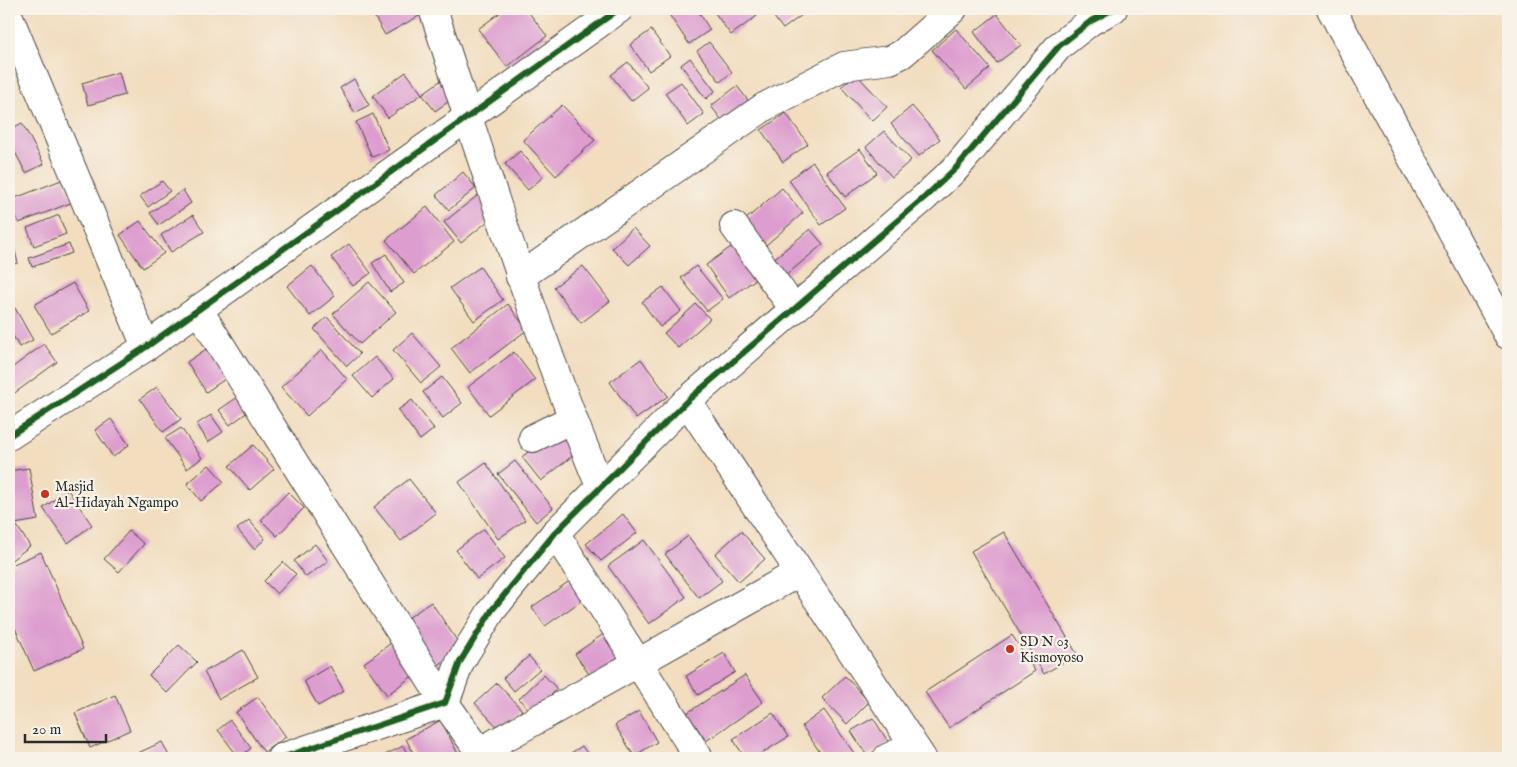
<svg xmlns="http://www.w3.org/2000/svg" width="1517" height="767" font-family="'IM FELL English',serif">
<rect width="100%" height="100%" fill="#f7f3e8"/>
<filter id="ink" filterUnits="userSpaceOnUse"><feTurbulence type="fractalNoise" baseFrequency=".02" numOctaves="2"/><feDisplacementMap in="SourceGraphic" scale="10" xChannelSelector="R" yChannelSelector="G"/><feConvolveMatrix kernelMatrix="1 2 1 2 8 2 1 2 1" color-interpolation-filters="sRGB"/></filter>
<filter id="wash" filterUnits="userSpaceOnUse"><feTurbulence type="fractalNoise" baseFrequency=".0096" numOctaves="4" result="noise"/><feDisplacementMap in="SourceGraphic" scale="20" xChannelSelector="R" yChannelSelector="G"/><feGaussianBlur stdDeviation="1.12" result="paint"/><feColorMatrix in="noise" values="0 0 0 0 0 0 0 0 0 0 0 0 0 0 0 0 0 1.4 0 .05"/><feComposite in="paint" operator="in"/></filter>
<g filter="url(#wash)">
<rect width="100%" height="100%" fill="#f2ddbf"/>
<g id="blocks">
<g fill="#dd9ecf">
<path d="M370 9H424L426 12 385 35Z"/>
<path d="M505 9H526L547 36 507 67 478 29Z"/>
<path d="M680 9H697L710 30 689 44 670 16Z"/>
<path d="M712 9H752L757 16 731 35Z"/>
<path d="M768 9H810L783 29Z"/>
<path d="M997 14 1021 45 997 63 974 32Z"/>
<path d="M956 29 990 68 966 89 932 50Z"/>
<path d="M651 30 670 56 649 71 630 45Z"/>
<path d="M709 42 732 72 720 82 697 51Z"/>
<path d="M690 58 715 91 706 99 681 65Z"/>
<path d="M628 62 648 88 631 101 611 75Z"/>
<path d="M119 72 125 95 88 105 82 83Z"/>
<path d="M406 72 422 94 388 118 373 96Z"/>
<path d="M856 74 887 107 872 121 841 87Z"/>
<path d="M354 79 369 105 355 113 340 88Z"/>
<path d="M443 79 455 97 435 111 422 94Z"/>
<path d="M681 82 704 114 688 126 665 93Z"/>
<path d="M737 86 753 107 727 127 711 106Z"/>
<path d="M562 105 595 140 556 176 523 140Z"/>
<path d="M912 106 940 139 919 156 891 124Z"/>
<path d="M786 113 808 144 783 162 761 130Z"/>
<path d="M373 114 389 150 372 157 356 122Z"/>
<path d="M22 123 44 164 26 173 9 141V130Z"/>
<path d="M884 131 911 160 892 177 866 147Z"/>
<path d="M860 149 877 173 845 197 827 172Z"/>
<path d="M520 151 543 177 528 190 505 164Z"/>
<path d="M813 162 845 208 821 225 789 180Z"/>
<path d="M463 172 476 188 449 210 436 195Z"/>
<path d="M64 179 73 202 19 223 10 200Z"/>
<path d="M162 181 170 191 148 207 140 196Z"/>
<path d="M782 188 803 213 766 245 745 220Z"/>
<path d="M183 190 191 203 159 225 150 213Z"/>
<path d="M482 192 498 213 461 243 444 222Z"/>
<path d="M427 207 454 242 414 274 386 240Z"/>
<path d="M59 215 66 234 34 246 27 228Z"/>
<path d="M193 215 204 232 171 252 161 235Z"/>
<path d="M140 221 164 253 143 268 120 235Z"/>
<path d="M9 228 18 263 9 265Z"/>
<path d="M633 228 650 246 629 265 612 248Z"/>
<path d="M810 229 823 244 784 277 771 261Z"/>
<path d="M69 244 72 253 32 267 29 258Z"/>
<path d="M349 244 371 273 353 286 331 257Z"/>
<path d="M735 244 759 277 729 298 706 265Z"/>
<path d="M386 254 404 283 390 292 372 263Z"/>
<path d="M312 266 335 296 310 316 287 286Z"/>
<path d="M583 266 610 301 581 323 554 287Z"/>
<path d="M696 266 723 299 707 311 681 278Z"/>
<path d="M480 267 503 300 474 321 450 288Z"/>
<path d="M369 282 396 312 360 344 333 314Z"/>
<path d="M73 283 89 311 51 333 34 305Z"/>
<path d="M663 287 681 311 660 327 642 302Z"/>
<path d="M508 304 527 330 470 373 451 348Z"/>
<path d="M696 304 710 319 678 348 664 333Z"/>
<path d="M15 308 33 340 19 347 9 328V311Z"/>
<path d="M327 317 360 354 347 366 314 329Z"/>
<path d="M412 333 441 367 421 383 393 350Z"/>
<path d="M44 344 57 362 12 395 9 390V370Z"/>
<path d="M209 347 228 377 206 392 187 362Z"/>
<path d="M322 350 347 379 307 416 281 387Z"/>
<path d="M514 352 535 380 489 415 468 387Z"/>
<path d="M375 357 394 379 372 398 353 376Z"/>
<path d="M641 359 668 396 636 419 610 382Z"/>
<path d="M442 377 462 403 443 418 423 392Z"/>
<path d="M157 387 181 419 163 432 140 399Z"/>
<path d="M239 396 249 411 230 425 219 410Z"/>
<path d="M412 400 434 429 420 440 398 410Z"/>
<path d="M211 415 223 432 208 442 197 424Z"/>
<path d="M111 419 129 445 113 457 95 430Z"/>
<path d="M181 428 202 458 187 469 165 438Z"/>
<path d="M556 429 576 453 541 481 522 457Z"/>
<path d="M253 445 274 469 250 490 229 466Z"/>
<path d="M515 461 553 508 536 522 498 474Z"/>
<path d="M486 463 525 520 498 539 459 482Z"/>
<path d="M209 465 224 482 201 501 187 484Z"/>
<path d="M29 468 38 520 9 525V471Z"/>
<path d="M409 479 436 513 401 541 374 507Z"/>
<path d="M68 490 92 525 68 543 43 508Z"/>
<path d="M288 492 304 508 277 536 261 520Z"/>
<path d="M623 514 637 533 601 561 586 544Z"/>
<path d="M249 520 265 539 254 549 237 529Z"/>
<path d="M17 526 30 546 9 562V532Z"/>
<path d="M484 529 505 558 477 579 456 550Z"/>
<path d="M129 531 144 544 119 572 104 559Z"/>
<path d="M741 531 765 559 739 582 715 554Z"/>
<path d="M1004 532 1077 654 1044 674 971 551Z"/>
<path d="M688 536 722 581 699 598 665 554Z"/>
<path d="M644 540 686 597 649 624 608 566Z"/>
<path d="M315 544 328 561 306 577 294 561Z"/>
<path d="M41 552 83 649 34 671 9 614V566Z"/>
<path d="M283 562 296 574 277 594 264 581Z"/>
<path d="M574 578 587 597 545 626 532 607Z"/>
<path d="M431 602 462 648 437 666 405 620Z"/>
<path d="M609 630 627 657 593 680 575 654Z"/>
<path d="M1012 635 1035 671 949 728 925 692Z"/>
<path d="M391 643 415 674 387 695 364 663Z"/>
<path d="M179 645 197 662 167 693 149 675Z"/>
<path d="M243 650 258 677 219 699 204 672Z"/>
<path d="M724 653 735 672 698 695 686 676Z"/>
<path d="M529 656 540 669 514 691 503 678Z"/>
<path d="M330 666 344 691 318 706 304 681Z"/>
<path d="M544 675 557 689 532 713 519 699Z"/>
<path d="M745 675 763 702 706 741 687 713Z"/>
<path d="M845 676 869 702 847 724 822 698Z"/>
<path d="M497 683 522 710 500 730 475 703Z"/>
<path d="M115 695 130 730 90 748 75 713Z"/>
<path d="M258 697 286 737 264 752 236 712Z"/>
<path d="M824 710 856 756 853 758H824L802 726Z"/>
<path d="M639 711 657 742 634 756 615 725Z"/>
<path d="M773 713 788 737 754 758H745L733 739Z"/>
<path d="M873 718 889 743 867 756 851 731Z"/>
<path d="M230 720 251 748 239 758 218 730Z"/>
<path d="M441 720 460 758H416L406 739Z"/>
<path d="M162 742 170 758H141L138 753Z"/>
<path d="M403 746 410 758H379Z"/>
<path d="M582 746 590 758H563Z"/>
</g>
</g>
</g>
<g filter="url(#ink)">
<use href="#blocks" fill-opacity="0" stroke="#494641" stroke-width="1"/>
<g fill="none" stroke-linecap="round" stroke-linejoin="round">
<defs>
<g id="minor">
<path d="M433 9C485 169 535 330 600 486"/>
<path d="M1331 9 1508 335"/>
<path d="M9 17 146 347"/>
<path d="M734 226 794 309"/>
<path d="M520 277 764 107 844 66 890 60 902 54 953 9"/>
<path d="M198 309 445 703 484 758"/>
<path d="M687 401 922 758"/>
<path d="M9 436 146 347 619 9"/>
<path d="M533 438 572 419"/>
<path d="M555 533 699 758"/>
<path d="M479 752 798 573"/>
<path d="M281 758 445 703 460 662 492 610 555 533 687 401 925 197 956 168 1059 46 1091 21 1113 9"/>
<path d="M887 758 913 746"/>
</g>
</defs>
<use href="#minor" stroke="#494641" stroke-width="30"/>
<use href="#minor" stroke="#fff" stroke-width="28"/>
<defs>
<g id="cycleway">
<path d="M9 436 146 347 619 9"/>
<path d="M281 758 445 703 460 662 492 610 555 533 687 401 925 197 956 168 1059 46 1091 21 1113 9"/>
</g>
</defs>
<use href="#cycleway" stroke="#f7f3e8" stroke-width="9"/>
<use href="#cycleway" stroke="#1b5e20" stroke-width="6"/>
</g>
</g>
<g fill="#c8321e" stroke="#f7f3e8" stroke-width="2">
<circle cx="45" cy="494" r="5"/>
<circle cx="1010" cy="649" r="5"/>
</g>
<g text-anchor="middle" stroke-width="4.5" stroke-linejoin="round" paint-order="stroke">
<g font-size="14" fill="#2b2b2b" stroke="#f7f3e8" text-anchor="start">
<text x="55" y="491">Masjid<tspan x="55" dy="16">Al-Hidayah Ngampo</tspan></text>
<text x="1020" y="646">SD N 03<tspan x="1020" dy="16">Kismoyoso</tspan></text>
</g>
</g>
<rect width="1517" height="767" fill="none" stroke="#f7f3e8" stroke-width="30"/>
<path d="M25 734v8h81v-8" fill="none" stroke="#2b2b2b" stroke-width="2.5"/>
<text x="32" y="734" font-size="15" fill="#2b2b2b" stroke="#f7f3e8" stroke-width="4" paint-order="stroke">20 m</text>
</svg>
